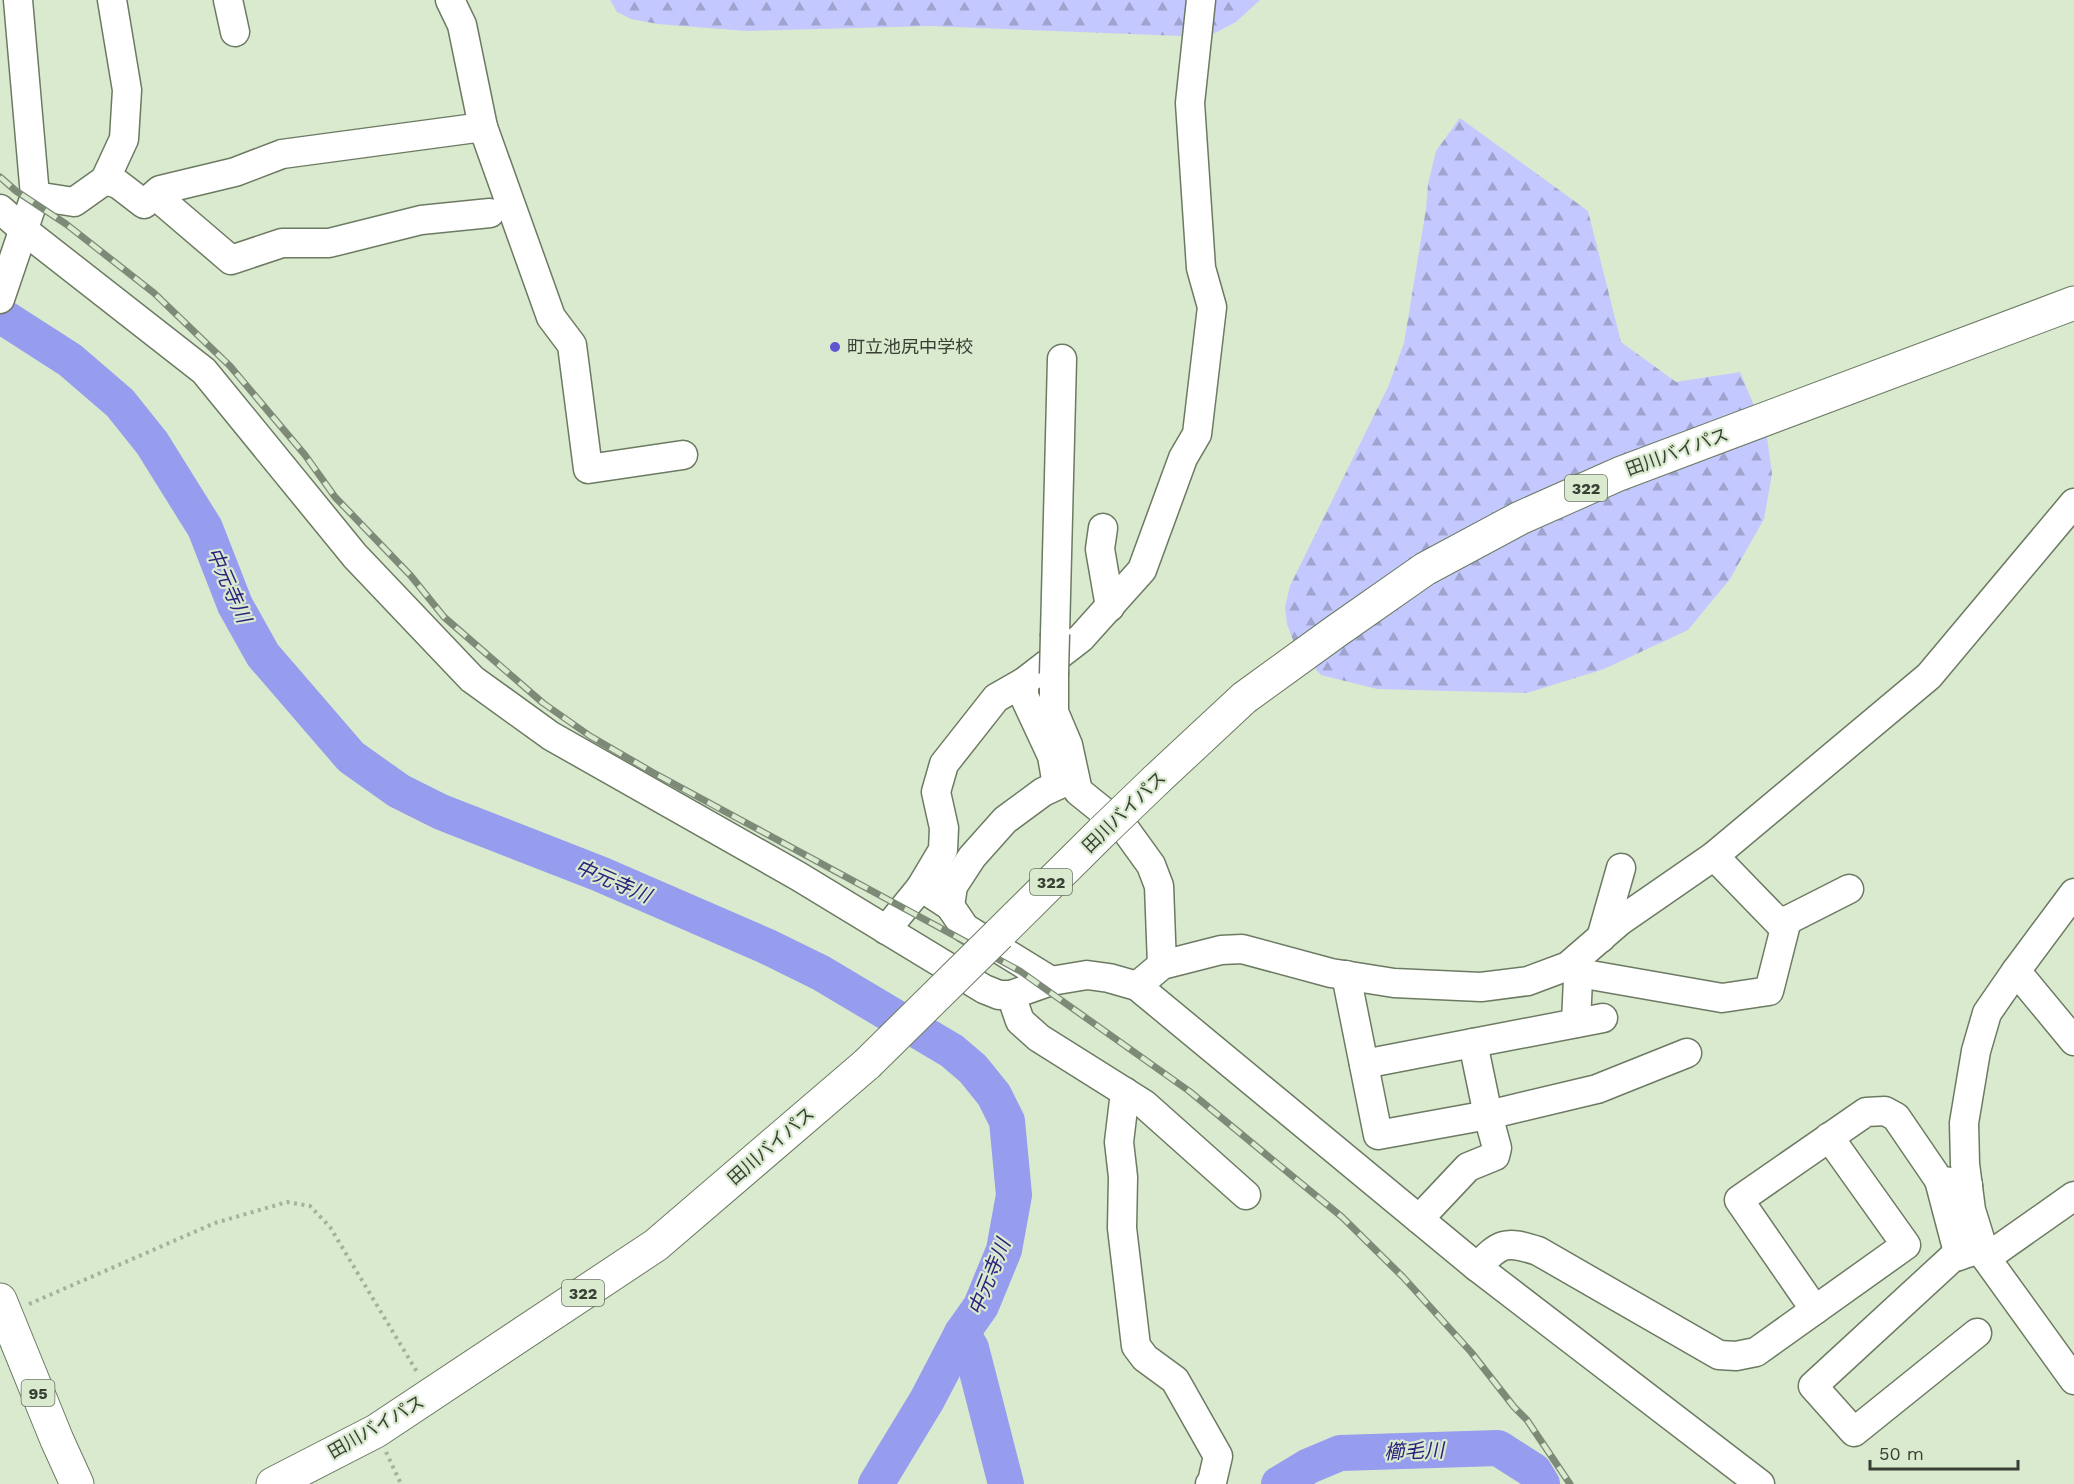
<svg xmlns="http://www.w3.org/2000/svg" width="2074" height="1484" font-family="'Work Sans','Noto Sans JP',sans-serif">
<defs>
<pattern id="forest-firs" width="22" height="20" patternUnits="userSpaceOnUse" patternTransform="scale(1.5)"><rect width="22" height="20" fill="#c3c8ff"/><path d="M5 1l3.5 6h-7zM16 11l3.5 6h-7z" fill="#9fa4cf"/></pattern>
</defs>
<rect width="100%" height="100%" fill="#d9eacf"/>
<g fill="url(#forest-firs)">
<path d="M610 0H1260L1236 22 1207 37 931 26 747 31 658 24 631 19 617 12Z"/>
<path d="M1460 118 1588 211 1621 342 1676 382 1740 372 1767 437 1772 474 1764 519 1730 579 1688 630 1604 669 1527 693 1377 689 1321 675 1308 661 1293 640 1287 624 1285 607 1290 586 1389 385 1404 343 1426 209 1428 184 1436 151Z"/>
</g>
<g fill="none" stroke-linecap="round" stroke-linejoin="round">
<g stroke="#969cee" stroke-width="36">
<path d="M0 315 70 360 120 403 152 443 205 528 235 605 263 655 351 757 399 791 441 812 600 874 766 946 821 973 952 1051 973 1069 994 1095 1007 1121 1014 1195 1004 1250 981 1306 962 1333 927 1400 876 1484"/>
<path d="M962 1333 971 1348 1006 1484"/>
<path d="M1279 1484 1309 1466 1340 1453 1498 1448 1534 1471 1542 1484"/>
</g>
<defs>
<g id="minor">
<path d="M228 0 235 32"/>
<path d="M450 0 462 25 483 127"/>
<path d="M105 180 118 184 144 204 160 190 235 172 282 154 483 127 551 317 572 345 588 469 683 455"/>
<path d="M155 195 231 260 282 243H329L421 220 490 213"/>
<path d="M35 196 74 202 105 180 124 139 127 90 112 0"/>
<path d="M0 209 25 231 204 371 355 556 472 679 551 736 798 876 984 989 999 995H1011L1051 981 1087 975 1109 978 1137 986 1477 1267 1760 1484"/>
<path d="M0 299 35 196 18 0"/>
<path d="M1103 528 1100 549 1110 607"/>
<path d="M1055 634 1062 359"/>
<path d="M1054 674V712L1068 745 1078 791 1125 829 1151 865 1159 886 1162 965"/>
<path d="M1057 785 1052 756 1024 696V682L1081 638 1142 570 1183 458 1197 434 1212 307 1201 268 1190 103 1201 0"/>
<path d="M1714 856 1780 924 1849 889"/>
<path d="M2074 893 2016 971 1987 1013 1976 1051 1964 1123 1965 1164 1971 1210 1986 1258 2074 1380"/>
<path d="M950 906 921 887 943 850 944 828 936 792 944 764 996 698 1024 682"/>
<path d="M886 930 921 887"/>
<path d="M1601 938 1621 868"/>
<path d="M2016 971 2074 1041"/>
<path d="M1579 973 1722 998 1769 991 1787 920"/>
<path d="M1346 975 1378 1135 1488 1115 1597 1089 1687 1053"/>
<path d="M1051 981 965 928 950 906 953 886 972 857 1005 820 1043 792 1073 778"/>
<path d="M1137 986 1162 965 1221 950 1242 949 1331 973 1394 983 1481 987 1528 981 1568 966 1620 921 1714 856 1929 676 2074 503"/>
<path d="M1011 995 1020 1021 1039 1038 1144 1104 1246 1195"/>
<path d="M1576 1023 1579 957"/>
<path d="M1364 1064 1603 1018"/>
<path d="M1125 1092 1119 1142 1123 1177 1122 1228 1136 1346 1145 1358 1175 1380 1218 1456 1212 1482 1210 1484"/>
<path d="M1939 1180 1959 1256"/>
<path d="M1419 1219 1468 1167 1495 1156 1497 1148 1488 1115 1473 1043"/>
<path d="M1986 1258 2074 1196"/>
<path d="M1477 1267C1500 1243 1505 1240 1538 1251L1719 1355 1736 1356 1756 1352 1906 1245 1829 1137"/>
<path d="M1815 1310 1739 1200 1866 1112 1885 1111 1896 1117 1939 1180 1968 1185"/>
<path d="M1977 1333 1854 1432 1813 1386 1952 1258 1983 1248"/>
</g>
<path id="major" d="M0 1300 57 1440 77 1484"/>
<g id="highway">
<path d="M1156 780 1244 698 1335 632 1425 569 1520 518 1619 474 2074 303"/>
<path d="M999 934 1103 831"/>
<path d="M273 1484 376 1431 656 1245 867 1064"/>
</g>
</defs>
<use href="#minor" stroke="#6c7a62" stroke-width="31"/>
<use href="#major" stroke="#6c7a62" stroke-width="35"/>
<use href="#highway" stroke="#6c7a62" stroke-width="35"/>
<g stroke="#a4b29c" stroke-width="4" stroke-dasharray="3 4.5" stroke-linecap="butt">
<path d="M29 1304 215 1223 287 1202 310 1206 330 1227 417 1372"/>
<path d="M386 1452 401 1484"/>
</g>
<use href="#minor" stroke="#fff" stroke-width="28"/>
<use href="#major" stroke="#fff" stroke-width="33"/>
<use href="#highway" stroke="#fff" stroke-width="33"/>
<defs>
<path id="rail" d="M0 177 16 191 66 224 154 293 230 366 305 455 335 497 411 576 444 617 543 703 590 736 652 772 1020 971 1189 1091 1342 1217 1403 1277 1471 1352 1514 1407 1527 1420 1570 1484"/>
</defs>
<use href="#rail" stroke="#7e8a78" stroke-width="7"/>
<use href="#rail" stroke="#d9eacf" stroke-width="4.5" stroke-dasharray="14" stroke-linecap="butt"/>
<defs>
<path id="minor-bridge" d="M1054 674 1055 634"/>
<g id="highway-bridge">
<path d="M1103 831 1156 780"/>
<path d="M867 1064 999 934"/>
</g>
</defs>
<use href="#minor-bridge" stroke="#6c7a62" stroke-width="31" stroke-linecap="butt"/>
<use href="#highway-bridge" stroke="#6c7a62" stroke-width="35" stroke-linecap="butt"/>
<use href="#minor-bridge" stroke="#fff" stroke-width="28"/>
<use href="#highway-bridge" stroke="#fff" stroke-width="33"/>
</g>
<circle fill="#5c57cf" stroke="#d9eacf" stroke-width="2" cx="835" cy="347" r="6"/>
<g text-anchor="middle" stroke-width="4.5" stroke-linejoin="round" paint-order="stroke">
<g fill="#d9eacf" stroke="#687262" stroke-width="1.5">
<rect x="1565" y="475" width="42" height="26" rx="4.5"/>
<rect x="1030" y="869" width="42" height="26" rx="4.5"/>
<rect x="562" y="1280" width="42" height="26" rx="4.5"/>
<rect x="21.5" y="1380" width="33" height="26" rx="4.5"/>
</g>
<g font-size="16" font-weight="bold" fill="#383f34">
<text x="1586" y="494">322</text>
<text x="1051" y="888">322</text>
<text x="583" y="1299">322</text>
<text x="38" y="1399">95</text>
</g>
<g font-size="18" fill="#383f34" stroke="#d9eacf" text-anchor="start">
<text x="847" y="353">町立池尻中学校</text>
</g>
<g font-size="18" fill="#383f34" stroke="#d9eacf">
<text transform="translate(1677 452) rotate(-20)" y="6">田川バイパス</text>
<text transform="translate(1124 812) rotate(-44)" y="6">田川バイパス</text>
<text transform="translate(771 1146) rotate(-41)" y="6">田川バイパス</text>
<text transform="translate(376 1427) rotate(-30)" y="6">田川バイパス</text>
</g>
<g font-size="20" font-style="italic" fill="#2d217e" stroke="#d9eacf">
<text transform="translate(229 585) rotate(66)" y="7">中元寺川</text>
<text transform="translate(613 881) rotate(23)" y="7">中元寺川</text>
<text transform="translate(989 1277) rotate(-68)" y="7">中元寺川</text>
<text transform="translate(1414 1451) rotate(-2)" y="7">櫛毛川</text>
</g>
</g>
<path d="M1870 1460v9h148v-9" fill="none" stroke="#383f34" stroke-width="3"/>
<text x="1879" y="1460" font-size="18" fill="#383f34" stroke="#d9eacf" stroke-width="4.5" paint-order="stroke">50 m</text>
</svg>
